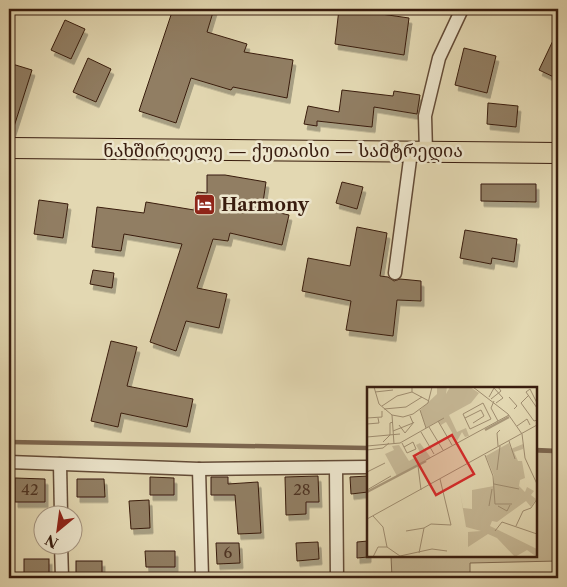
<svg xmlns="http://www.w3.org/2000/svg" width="567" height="587" font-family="'Libre Caslon Text','Noto Serif Georgian',serif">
<defs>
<filter id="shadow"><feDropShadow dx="3" dy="5.5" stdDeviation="0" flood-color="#0004"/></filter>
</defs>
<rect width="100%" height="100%" fill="#e3d8b2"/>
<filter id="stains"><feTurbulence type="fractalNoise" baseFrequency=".004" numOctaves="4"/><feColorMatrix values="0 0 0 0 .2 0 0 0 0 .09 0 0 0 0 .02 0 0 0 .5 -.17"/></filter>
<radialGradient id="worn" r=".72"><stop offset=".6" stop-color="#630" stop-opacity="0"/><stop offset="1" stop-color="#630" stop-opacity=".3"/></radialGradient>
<path fill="#c6b896" stroke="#7f6a52" d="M536 452 558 453V561L470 563V578H392L391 556H536Z"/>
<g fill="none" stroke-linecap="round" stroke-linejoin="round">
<g stroke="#7c664f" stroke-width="4.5">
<path d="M9 442 368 448"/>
<path d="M536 450 558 451"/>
</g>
</g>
<g fill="#917e63" stroke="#381c0e" filter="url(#shadow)">
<path d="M173 9H214L207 32 247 44 244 52 293 60 287 98 233 87 231 90 191 78 176 123 139 111Z"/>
<path d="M339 9H374V13L409 18 404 55 335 44Z"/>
<path d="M65 20 85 29 71 59 51 50Z"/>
<path d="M558 30V79L539 70Z"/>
<path d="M464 48 496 56 487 93 455 85Z"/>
<path d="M88 58 111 69 96 102 73 92Z"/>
<path d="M9 63 32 70 11 136H9Z"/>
<path d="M342 90 393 96 394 91 420 95 417 114 374 107 372 127 317 121V126L304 124 308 106 339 112Z"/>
<path d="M488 103 518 106 516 127 487 124Z"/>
<path d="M207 175H225L266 182 262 209 289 215 282 245 230 233 228 241 213 239 197 288 227 294 219 328 186 321 176 351 150 342 182 244 124 234 121 251 92 247 97 207 144 213 146 202 194 210 197 192 207 193Z"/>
<path d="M342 182 363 187 357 209 336 203Z"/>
<path d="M481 184H536V202L481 201Z"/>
<path d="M39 200 68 204 63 238 34 234Z"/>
<path d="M357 227 387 233 380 276 388 277 394 281 400 279 421 281V301L397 300 393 336 346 330 351 301 302 291 308 258 350 266Z"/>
<path d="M465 230 517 239 514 262 492 258 491 264 460 258Z"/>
<path d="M93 270 114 273 112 288 90 284Z"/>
<path d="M111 341 137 347 127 386 193 399 187 427 121 413 118 427 91 421Z"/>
<path d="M318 476 319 502H306V514L286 515 285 477Z"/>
<path d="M368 476V492L351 494 350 477Z"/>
<path d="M150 477 174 478V495H150Z"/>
<path d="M211 477H228V484L258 482 261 533 238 534 235 495H211Z"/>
<path d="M15 478 45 479V502H15Z"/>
<path d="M77 479H104L105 497H77Z"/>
<path d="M149 500 150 528 131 529 129 501Z"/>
<path d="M368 541V557L357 558V542Z"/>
<path d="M318 542 319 559 297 561 296 543Z"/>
<path d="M216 543H239L240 563 217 564Z"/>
<path d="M145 551H175V567H146Z"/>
<rect x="24" y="559" width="25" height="17"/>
<rect x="76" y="561" width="26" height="17"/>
</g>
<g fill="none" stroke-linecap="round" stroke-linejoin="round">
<defs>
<g id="street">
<path d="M426 152 425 116 439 58 462 9"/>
<path d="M395 273 411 152"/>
<path d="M9 462 199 469 368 467"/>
<path d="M60 464 61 514"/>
<path d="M336 468 337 578"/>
<path d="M199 469 202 578"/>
<path d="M61 544 62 578"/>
</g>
<path id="primary" d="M9 148 558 153"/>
</defs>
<use href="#street" stroke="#634b37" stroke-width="15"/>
<use href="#primary" stroke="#381c0e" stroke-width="22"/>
<use href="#street" stroke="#ede6cd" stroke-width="12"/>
<use href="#primary" stroke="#e3d8b2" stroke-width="20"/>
</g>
<defs>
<symbol id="hotel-square" viewBox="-11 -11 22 22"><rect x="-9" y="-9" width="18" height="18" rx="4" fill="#8f2418" stroke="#ede6cd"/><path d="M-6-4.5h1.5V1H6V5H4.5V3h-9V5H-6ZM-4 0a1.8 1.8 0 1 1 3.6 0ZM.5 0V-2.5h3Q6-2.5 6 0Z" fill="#fff"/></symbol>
</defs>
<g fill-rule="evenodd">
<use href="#hotel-square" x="192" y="192" width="25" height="25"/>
</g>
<g text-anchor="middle" stroke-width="5" stroke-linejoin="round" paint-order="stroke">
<g font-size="15" fill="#4e3423">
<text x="30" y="495">42</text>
<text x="302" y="495">28</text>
<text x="228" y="558">6</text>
</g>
<g font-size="18" fill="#381c0e" stroke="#ede6cd">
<text x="283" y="157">ნახშირღელე — ქუთაისი — სამტრედია</text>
</g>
<g font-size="18" font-weight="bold" fill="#381c0e" stroke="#ede6cd" text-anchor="start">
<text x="221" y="211">Harmony</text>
</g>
</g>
<g transform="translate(367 387)">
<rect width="170" height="170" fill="#e3d8b2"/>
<path d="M70 0H80L79 7 83 0H103L112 6 104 16 82 28 90 45 99 41 102 49 98 50 95 45 90 54 79 35 74 38 71 34 59 41 53 23 70 7ZM53 56 64 71 30 89 18 67 27 63 25 59 32 58 42 74 54 67 49 58ZM142 56 144 62 156 57V62L147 65 151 74H155L158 91 153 93 152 99 158 105 160 100 167 104 164 108 169 112 164 120 159 114 130 135 125 134 123 139 170 162V170L160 163 148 170 130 151 121 147 101 160V145L114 144 99 140 93 105 96 121 105 122V103L127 99V89L119 69Z" fill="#c6b896"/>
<path fill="none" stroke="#a9987a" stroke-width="2.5" d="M118 43 142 30M0 105 59 74"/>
<path fill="none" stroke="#9f8d70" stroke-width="1" d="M7 0 12 17 25 28 36 30 46 27 61 16 65 0M45 0V5L62 14M106 0 141 27 155 47 158 71 170 97M163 2 159 5 170 21M163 2 170 16M8 5 26 3M162 8 154 16 167 34 170 33M122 10 127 1 136 11 129 16M142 10 150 19 147 22M124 12 134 4 131 0M127 14 124 21 131 34M116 16 124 32 103 42 96 27ZM15 19 30 9 45 5M17 22 39 20 55 10M53 23 59 41M25 28 27 57M0 31 15 30V24M98 31 114 23 117 29 106 36M71 34 85 58M0 37 12 36 11 31M32 38 38 46 47 35M150 39 160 32 163 38M62 40 76 63M26 44 46 36 43 29M54 45 67 67M0 50 33 47M142 54 148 72M16 55 23 48V36L26 35M35 56 40 66 49 62 46 55 37 60M0 59 33 56 77 31M131 59 130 46 133 43M0 63 16 61 22 56M118 68 126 89 128 117H145M59 73 142 28M51 79 54 103M130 83 133 59M0 85 18 76M127 97 152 102M0 103 24 89M122 119 125 102M131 119 140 124 143 118M6 129 16 140 20 160H11L6 170M0 132 170 38M149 139 156 124 164 121 170 112M39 144 57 141M128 144 135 135 170 147M20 160 33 169 65 162 80 164M52 166 57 141 64 137 84 138 73 92"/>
<path fill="#d62828" fill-opacity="0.15" stroke="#d62828" stroke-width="2.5" d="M85 48 107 87 69 108 47 69Z"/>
<rect width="170" height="170" fill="none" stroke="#381c0e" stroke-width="2.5"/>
</g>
<rect width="567" height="587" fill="none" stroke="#e3d8b2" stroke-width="30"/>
<rect x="10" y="10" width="547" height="567" fill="none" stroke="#381c0e" stroke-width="2.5"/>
<rect x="15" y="15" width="537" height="557" fill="none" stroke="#381c0e"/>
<g transform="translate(58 530) rotate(209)"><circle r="24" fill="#ede6cd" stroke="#a59581"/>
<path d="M0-4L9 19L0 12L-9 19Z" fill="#8f2418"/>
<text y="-8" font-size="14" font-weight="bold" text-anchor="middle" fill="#381c0e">N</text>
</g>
<rect width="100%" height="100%" filter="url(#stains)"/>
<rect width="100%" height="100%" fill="url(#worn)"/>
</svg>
